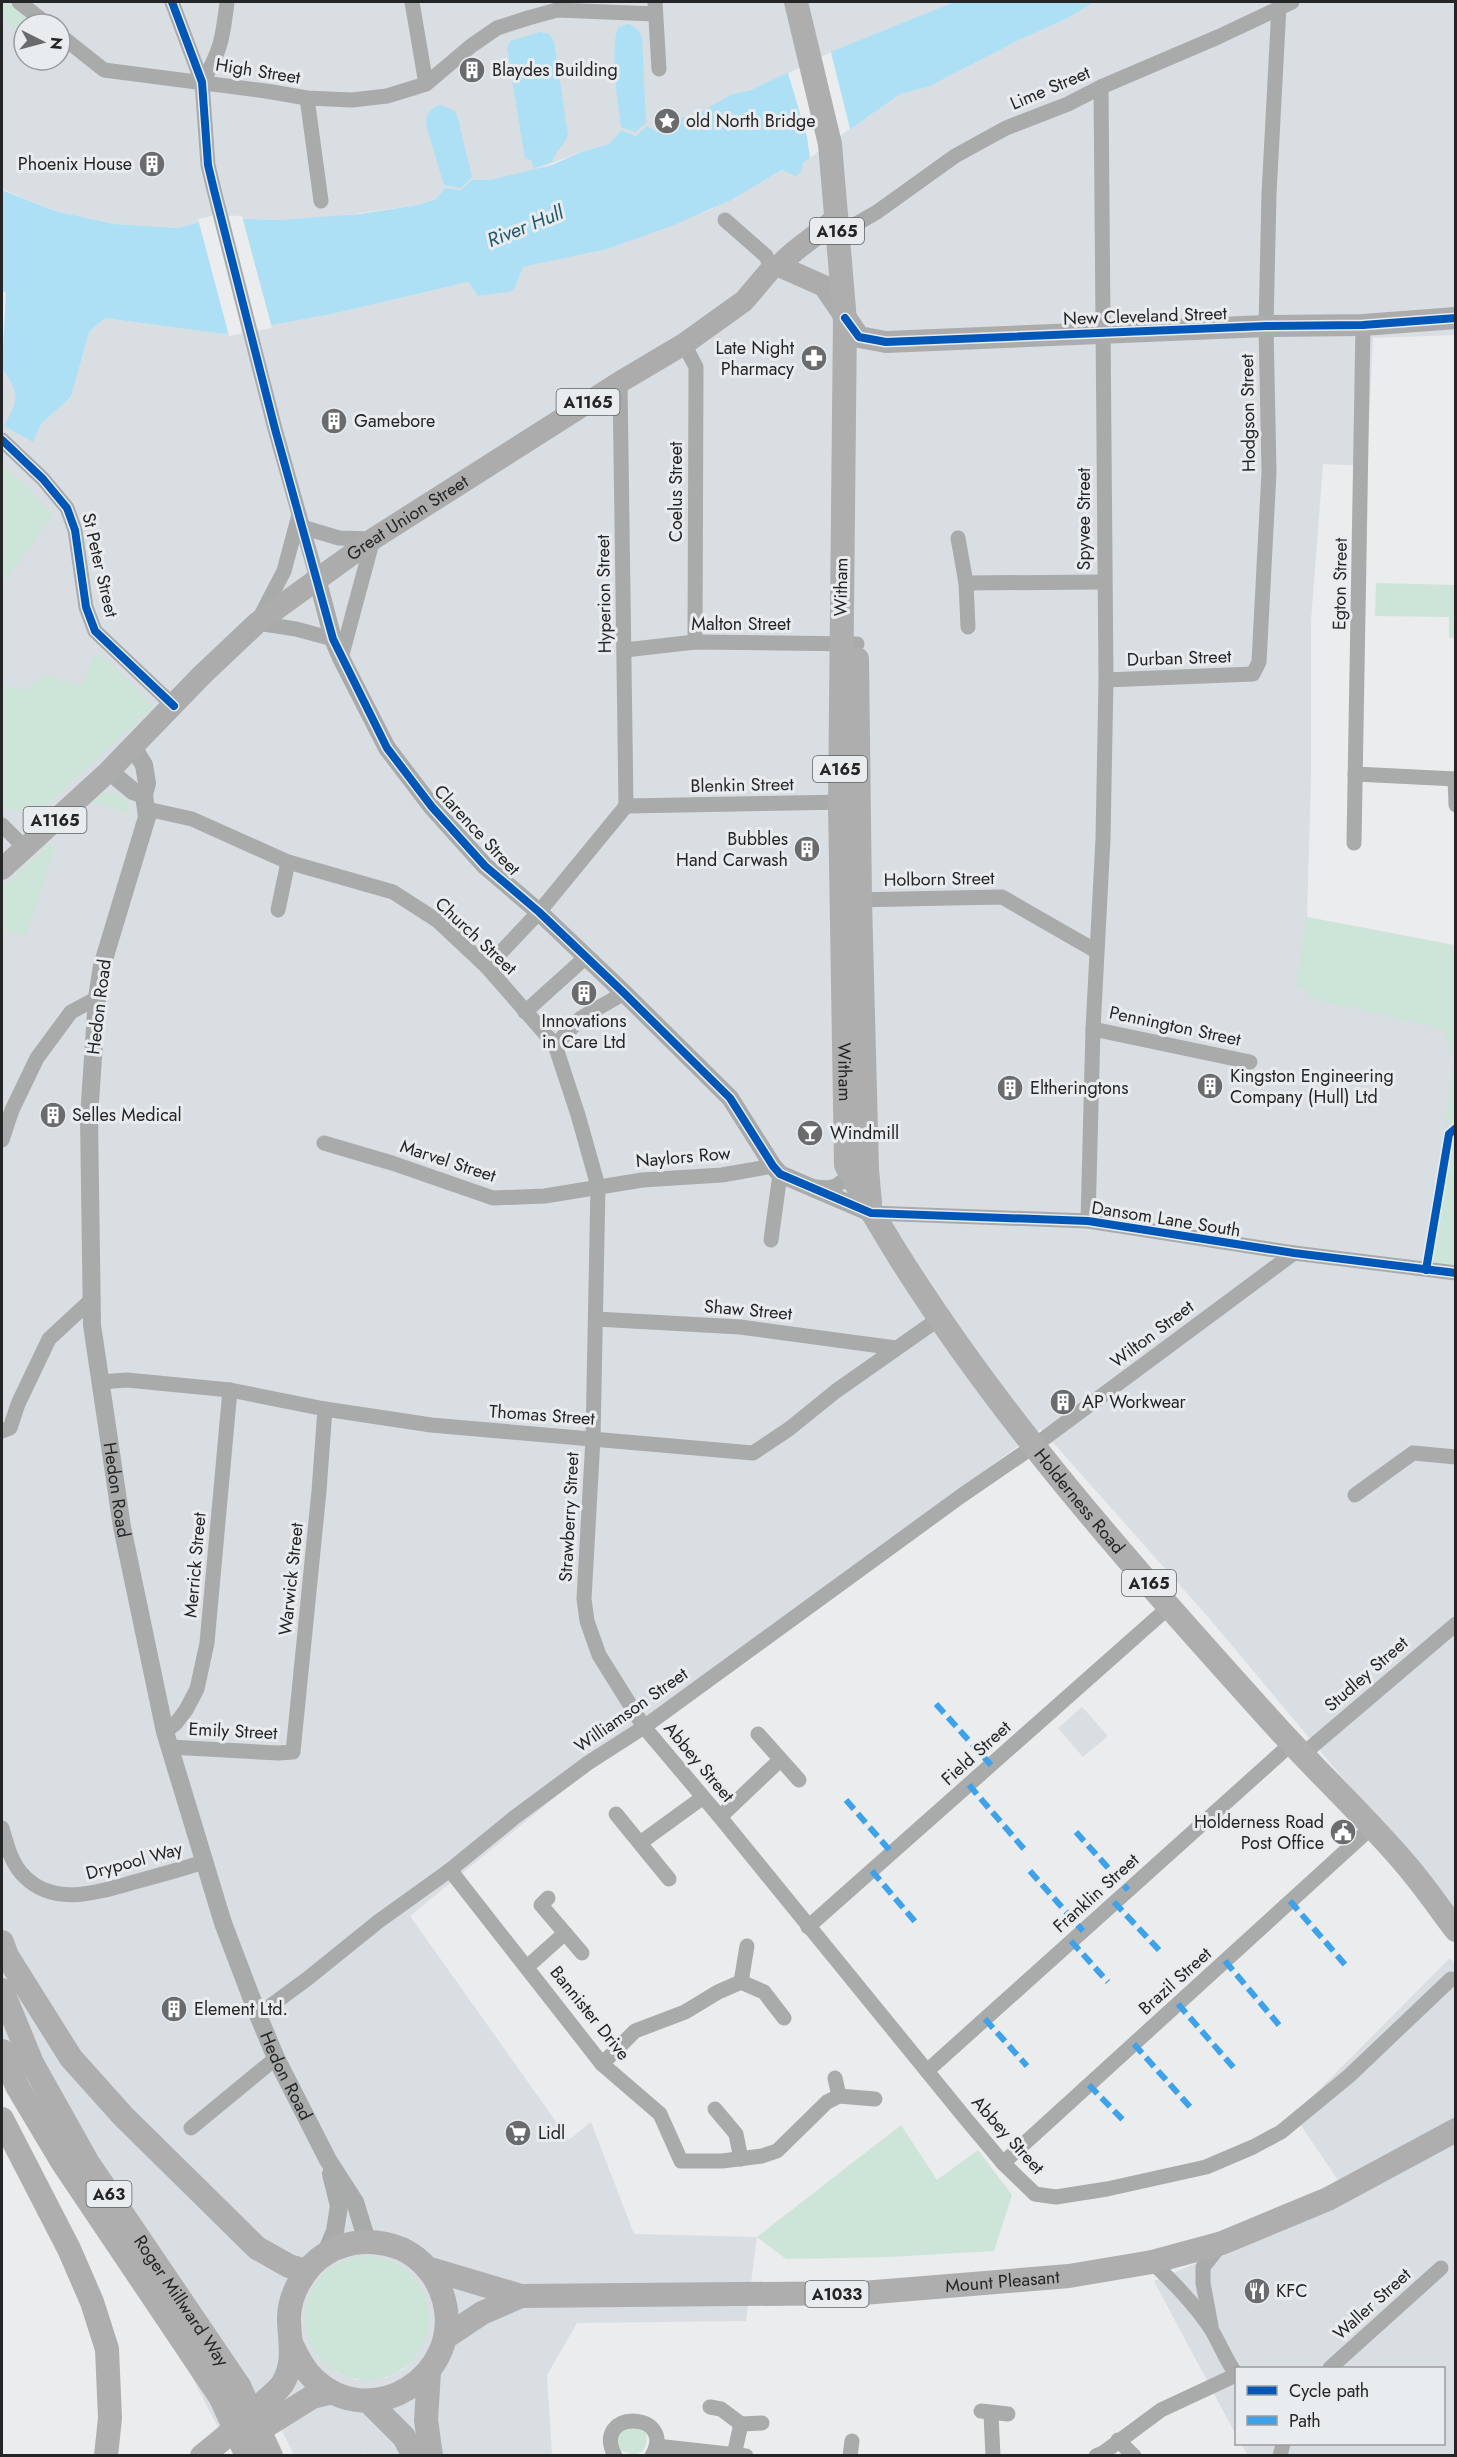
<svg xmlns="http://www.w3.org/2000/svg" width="1457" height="2457" font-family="Jost,sans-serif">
<rect width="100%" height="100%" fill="#eaeced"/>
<g fill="#d9dee3" fill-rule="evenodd">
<path d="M2 2H954L835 50 751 90 732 94 681 124 637 136 621 130 609 144 581 152 534 170 490 180H472L462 190 445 188 436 199 418 205 317 219 281 220 216 218 177 228 114 224 55 211 2 189ZM24 24H60V60H24Z"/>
<path d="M1094 2H1455V335L1373 338 1367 466 1323 464 1311 621V777L1307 917 1455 945V1919L1372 1813 1209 1618 1041 1429 665 1707 410 1916 569 2140 591 2122 634 2234 757 2237 746 2321 577 2323 547 2375 552 2455 375 2456 363 2453 355 2456 294 2455 271 2409 229 2448 177 2349 2 2070V369L15 387 16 405 5 426 33 441 41 424 71 397 89 332 105 318 224 334 336 313 468 282 478 296 493 293 523 267 607 249 710 210 783 170 801 172 803 163 900 94 928 87 1021 39 1066 19ZM418 2354 404 2369 386 2378 356 2380 335 2372Z"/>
<path d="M1082 1707 1108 1736 1083 1757 1058 1728Z"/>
<path d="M1450 1958 1456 1965 1455 2455H1248L1241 2444H1444V2368H1236V2435L1154 2281 1350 2198 1294 2115Z"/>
</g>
<g fill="#cde4d8">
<path d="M2 2H8L26 16 15 29 4 21 7 16 2 14Z"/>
<path d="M2 465 29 489 53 516 2 584Z"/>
<path d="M1376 583 1455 585V638H1449V617L1375 616Z"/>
<path d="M95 654 107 660 154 706 38 813 2 808V685L25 690 45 675 82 686Z"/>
<path d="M105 793H116L126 799 130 813 90 802Z"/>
<path d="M48 845 55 847 26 937 2 930V888Z"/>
<path d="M1307 917 1455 946V1276L1426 1270 1454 1058 1443 1029 1308 998 1309 989 1296 987Z"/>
<path d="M901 2125 937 2180 978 2150 1012 2195 994 2251 888 2257 786 2259 757 2237Z"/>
<circle cx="367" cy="2318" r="62"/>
<path d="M632 2424 645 2432C649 2443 645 2453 633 2455L620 2450 616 2436Z"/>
</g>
<g fill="#addff5">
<path d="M954 2H1094L1066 19 1021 39 928 87 900 94 803 163 801 172 796 176 782 170 731 200 674 225 607 249 523 267 513 291 478 296 468 282 336 313 224 334 105 318 89 332 71 397 41 424 33 442 4 426C19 399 20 393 2 369L6 293 2 290V190L55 211 114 224 177 228 216 218 281 220 360 214 418 205 436 199 445 188 461 190 472 180H490L552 165 581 152 609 144 621 130 636 136 647 126 657 132 681 124V117H692L732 94 751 90 835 50Z"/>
<path d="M627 24C635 26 638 29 642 37L646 123 635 132 621 127C618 108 609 40 619 27Z"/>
<path d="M540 32 549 34 554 41 568 135C564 146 556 150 552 162L534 168 531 160 525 159 507 48 510 41Z"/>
<path d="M441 105 455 111 458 119 472 177 461 188 444 185 427 128C424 116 429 108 441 105Z"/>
</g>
<g fill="#eaeced">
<path d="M831 52 850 129 810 158 807 137 788 73Z"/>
<path d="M215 215 242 216 272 328 229 336 198 219Z"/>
</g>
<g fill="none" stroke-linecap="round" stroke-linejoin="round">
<g stroke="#a9aaaa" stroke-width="15">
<path d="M19 2 47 24"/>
<path d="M172 2 202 82 208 165 214 190 275 429 317 578"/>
<path d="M412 2 426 84"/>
<path d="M655 2 659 69"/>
<path d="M60 35 104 70 266 91 307 98 352 100 387 96 426 84 471 46 497 28 528 18 557 10 655 14"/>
<path d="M202 82C221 52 223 36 227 2"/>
<path d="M307 98 321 201"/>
<path d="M725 220 766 256 772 268"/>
<path d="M837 235 877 212 955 156 1006 128 1068 104 1101 87 1218 37 1292 2"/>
<path d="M684 344 696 367 695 642"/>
<path d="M620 382 626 806"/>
<path d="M2 440 43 479 67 508 75 530 86 607 95 631 174 706"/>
<path d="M299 515 284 571 257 623 296 629 333 639"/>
<path d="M302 527 339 538 373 539 341 658"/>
<path d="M958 538 966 583 968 627"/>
<path d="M966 583 1104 582"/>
<path d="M625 650 695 642 857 644"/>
<path d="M1106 680 1253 674 1259 662 1269 472 1266 326 1269 194 1279 6"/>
<path d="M1355 774 1456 779"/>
<path d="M1455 779 1456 805"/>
<path d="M626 806 846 802"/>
<path d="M147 809 192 819 288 862 393 892 438 921 487 967 555 1045 578 1115 598 1186 593 1438 584 1599 587 1621 599 1655 644 1727 720 1817 966 2119 1003 2163 1035 2194 1056 2197 1107 2189 1206 2167 1253 2147 1281 2132 1349 2076 1451 1979"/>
<path d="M2 825 25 848"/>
<path d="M1354 843 1363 325"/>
<path d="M852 900 1002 897 1096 951"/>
<path d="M278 910 288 862"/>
<path d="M487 967 539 912 626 806"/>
<path d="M525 1012 586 957"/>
<path d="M1093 1029 1250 1062"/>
<path d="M555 1045 581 1018 624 993"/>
<path d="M2 1140 12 1110 37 1058 71 1012 97 998"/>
<path d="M324 1143 392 1163 493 1198 545 1196 642 1180 722 1175 773 1166"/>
<path d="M816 1187C830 1189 835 1188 845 1179L846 1165"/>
<path d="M871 1213 1088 1221 1294 1253 1456 1273"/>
<path d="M1088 1221 1093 1029 1103 839 1106 680 1101 87"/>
<path d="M771 1240 780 1174"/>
<path d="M596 1319 740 1327 896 1348"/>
<path d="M100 1382 127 1380 230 1390 325 1409 431 1425 753 1453 789 1429 836 1391 940 1318"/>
<path d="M2 1431 10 1428 18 1404 49 1339 90 1301"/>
<path d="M1355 1495 1413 1453 1456 1457"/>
<path d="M165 1732 176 1723 186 1710 197 1689 207 1643 230 1390"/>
<path d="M758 1734 799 1780"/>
<path d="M170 1747 278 1753 293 1752 319 1491 325 1409"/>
<path d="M1302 1755 1456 1624"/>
<path d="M616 1814 669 1879"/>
<path d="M720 1817 780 1760"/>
<path d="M2 1828C7 1845 11 1864 25 1877 56 1908 102 1891 138 1881 160 1875 182 1869 204 1862"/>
<path d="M640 1843 702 1798"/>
<path d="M450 1870 602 2064 660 2114 681 2161H722L762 2156 777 2151 827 2102 839 2096 875 2099"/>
<path d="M548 1898 541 1905 582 1953"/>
<path d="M808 1927 1169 1607"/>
<path d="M527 1967 565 1933"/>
<path d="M741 1982 747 1946"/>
<path d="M258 2015 307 1979 379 1921 450 1870 515 1817 588 1763 644 1727 961 1496 1034 1446 1294 1253"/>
<path d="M602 2064 635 2031 685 2012 718 1992 741 1982 764 1992 784 2018"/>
<path d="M927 2071 1291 1744"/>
<path d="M835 2078 839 2096"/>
<path d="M715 2109 736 2134 741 2159"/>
<path d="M191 2128 276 2058"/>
<path d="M1003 2163 1372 1827"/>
<path d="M1152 2262C1173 2282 1195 2304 1211 2329 1220 2344 1226 2360 1236 2374"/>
<path d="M1211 2326 1203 2283V2267L1222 2243"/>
<path d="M1330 2368 1441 2268"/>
<path d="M710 2407 721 2409 741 2424 762 2423"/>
<path d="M981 2411 1008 2414"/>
<path d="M991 2414 993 2456"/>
<path d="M1118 2440 1134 2456"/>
<path d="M656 2446 746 2456"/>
<path d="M734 2455 741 2424"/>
<path d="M615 2456C590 2408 678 2411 652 2456"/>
<path d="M850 2456 852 2441"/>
<path d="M1096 2456 1103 2453 1161 2410 1236 2375"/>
<path d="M1280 2456 1283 2444"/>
</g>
<g stroke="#a9aaaa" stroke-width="18">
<path d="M317 578 333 639 341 658 387 748 432 807 485 866 539 912 624 993 730 1098 773 1166 780 1174 871 1213"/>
<path id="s1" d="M133 747 144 765 147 783 144 795 147 817 102 966 97 998 89 1117 92 1325 122 1527 165 1732 223 1923 258 2015 276 2058 328 2160 355 2202 367 2241"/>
<path d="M109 771 133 791 144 795"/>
<path d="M326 2253 335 2231 339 2206 331 2174"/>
</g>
<g stroke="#acacac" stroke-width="22">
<path d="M779 266C796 246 819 236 836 217"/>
<path id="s2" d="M2 869 109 771 202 675 257 623 373 539 620 382 684 344 744 301 772 268 779 266 824 286 859 337 886 342 1266 326 1363 325 1456 318"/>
</g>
<g stroke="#aeaeaf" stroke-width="24">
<path d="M796 2 830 144 846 333"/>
<path id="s3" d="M845 318 840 803 846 1165C954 1369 1119 1552 1273 1723 1317 1772 1366 1817 1408 1867 1425 1887 1440 1909 1456 1930"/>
<path d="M857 659 860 900 867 1169 870 1203"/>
<path d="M2 1942 7 1956 71 2058 123 2116 257 2248 289 2266 306 2271"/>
<path id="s4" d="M2 1990 32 2063 88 2163 239 2386"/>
<path d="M2 2051 17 2086 63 2163 221 2398"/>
<path d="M2 2119 69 2249 92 2302 107 2349 110 2418 106 2456"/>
<path id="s5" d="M427 2268 521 2296 863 2293 1069 2276 1152 2262 1222 2243 1328 2199 1456 2130"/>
<path d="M446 2337 482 2313 521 2296"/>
<path d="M429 2372 426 2420 431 2456"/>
<path d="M368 2401 404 2437 414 2456"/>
<path d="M244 2442 248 2437 312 2397 332 2392"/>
<path d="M202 2456C224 2439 244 2421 264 2402 270 2396 279 2390 283 2383 295 2362 290 2344 289 2321 288 2295 305 2266 327 2253 350 2239 378 2239 402 2249 423 2259 438 2278 444 2300 464 2375 372 2434 314 2379 304 2370 298 2358 292 2345"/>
</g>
<g stroke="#aeaeaf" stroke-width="24">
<path d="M239 2386 271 2456"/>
<path d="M221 2398 247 2456"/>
</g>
<g stroke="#3ea2eb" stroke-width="6" stroke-dasharray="12 6" stroke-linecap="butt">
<path d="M936 1704 991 1765"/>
<path d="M969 1785 1024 1849"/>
<path d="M846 1800 892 1853"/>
<path d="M1076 1832 1128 1890"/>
<path d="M872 1871 917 1924"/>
<path d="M1030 1871 1083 1931"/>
<path d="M1290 1901 1348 1968"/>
<path d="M1114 1902 1159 1950"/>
<path d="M1071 1941 1108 1982"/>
<path d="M1225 1961 1279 2025"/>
<path d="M1178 2004 1234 2068"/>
<path d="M985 2019 1027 2066"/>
<path d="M1134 2044 1191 2108"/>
<path d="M1089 2085 1126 2123"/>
</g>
<defs>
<g id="cycleway">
<path d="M172 2 202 82 208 165 214 190 275 429 333 639 387 748 432 807 485 866 539 912 624 993 730 1098 773 1166 780 1174 871 1213 1088 1221 1294 1253 1456 1273"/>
<path d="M845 318 859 337 886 342 1266 326 1363 325 1456 318"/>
<path d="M2 440 43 479 67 508 75 530 86 607 95 631 174 706"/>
<path d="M1426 1270 1449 1134 1456 1128"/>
</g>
</defs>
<use href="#cycleway" stroke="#e9ecee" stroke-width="11"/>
<use href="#cycleway" stroke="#0057b8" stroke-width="8"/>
</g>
<defs>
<symbol id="building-disc" viewBox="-11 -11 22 22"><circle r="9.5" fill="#696b6c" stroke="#e9ecee"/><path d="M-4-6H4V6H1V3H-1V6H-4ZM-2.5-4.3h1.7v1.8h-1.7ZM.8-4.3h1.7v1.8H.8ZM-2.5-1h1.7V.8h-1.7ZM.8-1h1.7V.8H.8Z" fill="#fff"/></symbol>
<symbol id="sight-disc" viewBox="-11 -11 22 22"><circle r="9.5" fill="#696b6c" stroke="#e9ecee"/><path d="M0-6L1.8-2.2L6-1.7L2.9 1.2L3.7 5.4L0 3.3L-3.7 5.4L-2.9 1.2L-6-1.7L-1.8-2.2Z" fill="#fff"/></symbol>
<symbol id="pharmacy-disc" viewBox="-11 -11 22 22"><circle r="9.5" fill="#696b6c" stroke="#e9ecee"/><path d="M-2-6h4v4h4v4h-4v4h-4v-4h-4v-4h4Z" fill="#fff"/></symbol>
<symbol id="bar-disc" viewBox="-11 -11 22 22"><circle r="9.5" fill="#696b6c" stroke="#e9ecee"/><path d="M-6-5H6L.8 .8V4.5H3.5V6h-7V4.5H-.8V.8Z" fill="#fff"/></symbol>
<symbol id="civic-disc" viewBox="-11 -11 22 22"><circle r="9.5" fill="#696b6c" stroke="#e9ecee"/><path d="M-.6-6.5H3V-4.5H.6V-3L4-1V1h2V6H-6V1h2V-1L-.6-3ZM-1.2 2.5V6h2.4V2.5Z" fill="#fff"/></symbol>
<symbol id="supermarket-disc" viewBox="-11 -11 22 22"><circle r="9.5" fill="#696b6c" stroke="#e9ecee"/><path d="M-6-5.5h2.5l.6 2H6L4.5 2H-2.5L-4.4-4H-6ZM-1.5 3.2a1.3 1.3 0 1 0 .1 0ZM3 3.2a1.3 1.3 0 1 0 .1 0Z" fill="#fff"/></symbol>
<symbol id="restaurant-disc" viewBox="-11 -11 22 22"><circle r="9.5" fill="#696b6c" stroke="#e9ecee"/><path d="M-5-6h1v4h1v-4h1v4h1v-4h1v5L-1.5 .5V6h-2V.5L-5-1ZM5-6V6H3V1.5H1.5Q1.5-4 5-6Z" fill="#fff"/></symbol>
</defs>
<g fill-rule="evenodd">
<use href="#building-disc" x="457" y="55" width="30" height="30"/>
<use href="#sight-disc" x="652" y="106" width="30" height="30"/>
<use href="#building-disc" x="137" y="149" width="30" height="30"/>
<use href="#pharmacy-disc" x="799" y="343" width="30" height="30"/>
<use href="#building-disc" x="319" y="406" width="30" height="30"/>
<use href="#building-disc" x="792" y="834" width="30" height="30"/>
<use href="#building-disc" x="569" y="978" width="30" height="30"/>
<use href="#building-disc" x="1195" y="1071" width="30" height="30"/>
<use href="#building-disc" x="995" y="1073" width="30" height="30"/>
<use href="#building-disc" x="38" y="1100" width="30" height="30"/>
<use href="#bar-disc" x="795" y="1118" width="30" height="30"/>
<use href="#building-disc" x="1048" y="1387" width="30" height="30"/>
<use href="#civic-disc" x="1328" y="1817" width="30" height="30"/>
<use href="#building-disc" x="159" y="1994" width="30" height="30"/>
<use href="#supermarket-disc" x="503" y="2118" width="30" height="30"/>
<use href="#restaurant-disc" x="1242" y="2276" width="30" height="30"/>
</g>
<g text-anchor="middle" stroke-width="6" stroke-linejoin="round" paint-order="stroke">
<g fill="#e9ecee" stroke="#5f6162" stroke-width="1.5">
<rect x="810" y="218" width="54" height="26" rx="4.5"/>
<rect x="556.5" y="389" width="63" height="26" rx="4.5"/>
<rect x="813" y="756" width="54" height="26" rx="4.5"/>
<rect x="23.5" y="807" width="63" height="26" rx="4.5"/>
<rect x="1122" y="1570" width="54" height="26" rx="4.5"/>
<rect x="86.5" y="2181" width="45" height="26" rx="4.5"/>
<rect x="805.5" y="2281" width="63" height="26" rx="4.5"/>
</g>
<g font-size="16" font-weight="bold" fill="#242526">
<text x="837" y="237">A165</text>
<text x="588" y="408">A1165</text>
<text x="840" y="775">A165</text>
<text x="55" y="826">A1165</text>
<text x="1149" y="1589">A165</text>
<text x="109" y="2200">A63</text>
<text x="837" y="2300">A1033</text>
</g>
<g font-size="18" fill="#242526" stroke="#e9ecee" text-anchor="start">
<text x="492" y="76">Blaydes Building</text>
<text x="686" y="127">old North Bridge</text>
<text x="132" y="170" text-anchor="end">Phoenix House</text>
<text x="794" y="354" text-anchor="end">Late Night<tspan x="794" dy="21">Pharmacy</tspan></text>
<text x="354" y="427">Gamebore</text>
<text x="788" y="845" text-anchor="end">Bubbles<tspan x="788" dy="21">Hand Carwash</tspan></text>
<text x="584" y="1027" text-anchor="middle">Innovations<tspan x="584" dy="21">in Care Ltd</tspan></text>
<text x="1230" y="1082">Kingston Engineering<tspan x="1230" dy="21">Company (Hull) Ltd</tspan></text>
<text x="1030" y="1094">Eltheringtons</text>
<text x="72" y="1121">Selles Medical</text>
<text x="830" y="1139">Windmill</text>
<text x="1082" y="1408">AP Workwear</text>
<text x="1324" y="1828" text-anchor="end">Holderness Road<tspan x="1324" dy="21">Post Office</tspan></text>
<text x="194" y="2015">Element Ltd.</text>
<text x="538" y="2139">Lidl</text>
<text x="1276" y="2297">KFC</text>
</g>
<g font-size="18" fill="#242526" stroke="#e9ecee">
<text transform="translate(258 71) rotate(9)" y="6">High Street</text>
<text transform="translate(1050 88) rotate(-23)" y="6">Lime Street</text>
<text transform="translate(1145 316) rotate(-2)" y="6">New Cleveland Street</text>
<text transform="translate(1248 413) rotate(-91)" y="6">Hodgson Street</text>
<text transform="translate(676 492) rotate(-90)" y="6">Coelus Street</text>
<text dy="6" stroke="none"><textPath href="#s2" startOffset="538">Great Union Street</textPath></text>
<text transform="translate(1084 519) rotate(-90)" y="6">Spyvee Street</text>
<text transform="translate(100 565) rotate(77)" y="6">St Peter Street</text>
<text transform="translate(1340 584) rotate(-89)" y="6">Egton Street</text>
<text transform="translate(841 587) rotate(-89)" y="6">Witham</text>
<text transform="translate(604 594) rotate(-91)" y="6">Hyperion Street</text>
<text x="741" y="630">Malton Street</text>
<text transform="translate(1179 658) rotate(-2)" y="6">Durban Street</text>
<text transform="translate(742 785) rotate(-1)" y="6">Blenkin Street</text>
<text transform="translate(477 830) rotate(47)" y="6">Clarence Street</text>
<text transform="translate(939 879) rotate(-1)" y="6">Holborn Street</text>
<text transform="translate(476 936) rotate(43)" y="6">Church Street</text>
<text transform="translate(99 1007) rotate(-83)" y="6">Hedon Road</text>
<text transform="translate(1175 1026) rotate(12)" y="6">Pennington Street</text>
<text dy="6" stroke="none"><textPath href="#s3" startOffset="754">Witham</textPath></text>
<text transform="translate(683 1157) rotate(-5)" y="6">Naylors Row</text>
<text transform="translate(448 1161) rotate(18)" y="6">Marvel Street</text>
<text transform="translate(1166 1219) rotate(9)" y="6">Dansom Lane South</text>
<text transform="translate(748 1310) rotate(5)" y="6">Shaw Street</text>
<text transform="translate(1152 1334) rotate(-37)" y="6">Wilton Street</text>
<text transform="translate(542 1415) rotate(4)" y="6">Thomas Street</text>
<text dy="6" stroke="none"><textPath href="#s1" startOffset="756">Hedon Road</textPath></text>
<text dy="6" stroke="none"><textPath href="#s3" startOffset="1257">Holderness Road</textPath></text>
<text transform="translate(569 1517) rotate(-87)" y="6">Strawberry Street</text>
<text transform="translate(195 1565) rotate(-85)" y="6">Merrick Street</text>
<text transform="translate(291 1579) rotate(-84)" y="6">Warwick Street</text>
<text transform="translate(1366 1674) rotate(-41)" y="6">Studley Street</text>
<text transform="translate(631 1710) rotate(-35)" y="6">Williamson Street</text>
<text transform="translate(233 1731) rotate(3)" y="6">Emily Street</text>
<text transform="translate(976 1753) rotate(-42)" y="6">Field Street</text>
<text transform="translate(699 1762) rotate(50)" y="6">Abbey Street</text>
<text transform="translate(134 1861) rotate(-15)" y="6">Drypool Way</text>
<text transform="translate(1096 1893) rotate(-42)" y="6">Franklin Street</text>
<text transform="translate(1175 1981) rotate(-42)" y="6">Brazil Street</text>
<text transform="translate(590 2013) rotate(51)" y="6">Bannister Drive</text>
<text dy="6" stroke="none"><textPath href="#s1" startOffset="1368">Hedon Road</textPath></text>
<text transform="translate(1008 2135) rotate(48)" y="6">Abbey Street</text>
<text dy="6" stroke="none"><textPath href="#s5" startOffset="580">Mount Pleasant</textPath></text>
<text dy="6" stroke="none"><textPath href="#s4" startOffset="360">Roger Millward Way</textPath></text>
<text transform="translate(1372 2304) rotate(-42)" y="6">Waller Street</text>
</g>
<g font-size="20" font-style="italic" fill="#20586e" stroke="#e9ecee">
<text transform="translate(525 226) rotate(-22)" y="7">River Hull</text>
</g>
</g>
<rect width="1457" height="2457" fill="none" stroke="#242526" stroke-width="6"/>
<rect x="1235" y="2367" width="210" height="78" fill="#e9ecee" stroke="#9a9c9e" stroke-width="1.5"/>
<rect x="1247" y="2386" width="30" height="9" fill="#0057b8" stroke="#9a9c9e" stroke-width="1.5"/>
<text x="1289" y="2397" font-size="18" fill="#242526">Cycle path</text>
<rect x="1247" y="2416" width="30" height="9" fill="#3ea2eb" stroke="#9a9c9e" stroke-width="1.5"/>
<text x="1289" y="2427" font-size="18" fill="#242526">Path</text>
<g transform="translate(42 42) rotate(96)"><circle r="28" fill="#e9ecee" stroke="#9a9c9e" stroke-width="1.5"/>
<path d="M0-4.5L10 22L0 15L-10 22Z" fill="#696b6c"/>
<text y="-9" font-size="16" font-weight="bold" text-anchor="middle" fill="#242526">N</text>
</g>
</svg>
